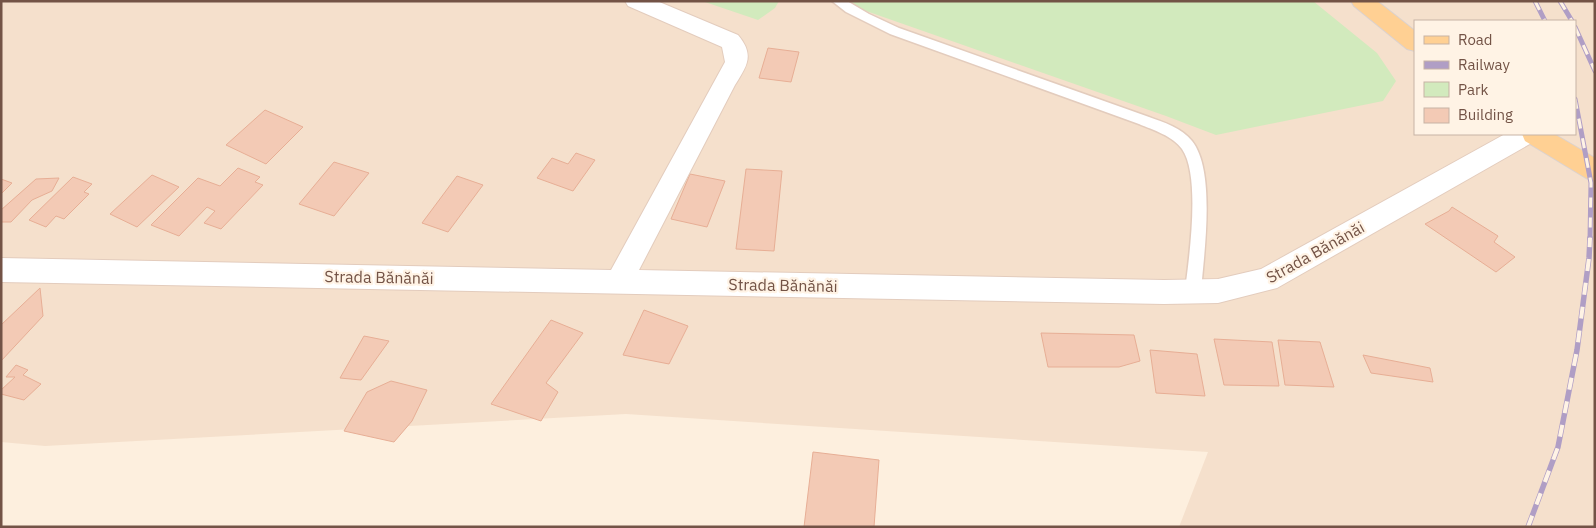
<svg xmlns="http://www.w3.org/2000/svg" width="1596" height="528" font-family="'IBM Plex Sans',sans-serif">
<rect width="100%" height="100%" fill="#fdefde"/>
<path fill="#f5e0cc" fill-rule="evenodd" d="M1 1H1595V527H1179L1208 452 626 414 45 446 1 442ZM1415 21H1575V134H1415Z"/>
<g fill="#d2eabd">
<path d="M702 1H779L775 8 758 20Z"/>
<path d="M845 1H1313L1377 53 1396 81 1383 101 1216 135 1166 116 849 5Z"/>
</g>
<g fill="#f3cab5" stroke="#e7ae95">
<path d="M768 48 799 52 791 82 759 78Z"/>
<path d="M265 110 303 127 266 164 226 145Z"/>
<path d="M576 153 595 160 573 191 537 178 552 158 568 164Z"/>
<path d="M334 162 369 173 334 216 299 204Z"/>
<path d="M238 168 260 177 255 182 263 185 221 229 204 223 215 211 207 207 179 236 151 225 198 178 220 186Z"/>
<path d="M746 169 782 171 774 251 736 249Z"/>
<path d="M690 174 725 181 707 227 671 219Z"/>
<path d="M152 175 179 187 137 227 110 214Z"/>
<path d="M457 176 483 185 448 232 422 223Z"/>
<path d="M73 177 92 184 84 192 89 194 64 219 56 216 46 227 29 220Z"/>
<path d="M59 178 52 191 32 200 11 222H1V210L36 179Z"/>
<path d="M1 179 12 183 1 194Z"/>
<path d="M1452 207 1498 236 1494 242 1515 257 1496 272 1425 224 1449 211Z"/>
<path d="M40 288 43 316 1 361V325Z"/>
<path d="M644 310 688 326 669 364 623 355Z"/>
<path d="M551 320 583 333 546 383 558 392 541 421 491 404Z"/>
<path d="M1041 333 1134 335 1140 361 1119 367H1048Z"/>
<path d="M364 336 389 341 361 380 340 378Z"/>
<path d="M1214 339 1272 342 1279 386 1224 385Z"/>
<path d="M1278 340 1320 342 1334 387 1285 385Z"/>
<path d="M1150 350 1197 354 1205 396 1156 393Z"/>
<path d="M1363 355 1430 368 1433 382 1371 373Z"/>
<path d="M16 365 28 370 23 375 41 384 24 400 1 394V390L15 377H6Z"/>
<path d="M391 381 427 390 412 421 394 442 344 431 367 392Z"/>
<path d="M813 452 879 460 874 527H804Z"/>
</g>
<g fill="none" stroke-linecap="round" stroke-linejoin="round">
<defs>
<path id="lane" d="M832 1H847L869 14 899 28 1149 117C1163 122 1182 128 1192 141 1216 171 1204 253 1201 291L1198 296 1193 298 1188 296 1185 291C1189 258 1201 176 1182 149 1173 136 1153 130 1139 124L890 34 846 12Z"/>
<path id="street" d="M625 1H657L738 35C755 55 747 66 735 85L639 270 1164 280 1218 279 1261 269 1505 134H1538L1535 141 1277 288 1218 303 1164 304 1 282V258L611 270 725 62 722 47 628 6Z"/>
<g id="primary">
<path d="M1351 1H1377L1415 31V51L1407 49 1354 6Z"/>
<path d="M1522 134H1554L1595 158V181L1586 178 1525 141Z"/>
</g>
</defs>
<use href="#lane" stroke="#e3ccbd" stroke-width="3"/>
<use href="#street" stroke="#e3ccbd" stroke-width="2"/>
<use href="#primary" stroke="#dbd2cf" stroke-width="2"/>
<use href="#lane" fill="#fff" fill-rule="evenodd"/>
<use href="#street" fill="#fff" fill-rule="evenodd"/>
<use href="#primary" fill="#ffd093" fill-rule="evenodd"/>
<defs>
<g id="rail-far1">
<path d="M1535 1 1545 21"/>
<path d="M1560 1 1572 21"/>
<path d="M1575 27 1595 71"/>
<path d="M1575 99 1591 183 1590 239"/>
</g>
<path id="rail" d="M1528 527 1558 447 1577 350 1589 258 1590 238"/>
</defs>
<use href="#rail-far1" stroke="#b09ec5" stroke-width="5"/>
<use href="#rail" stroke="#b09ec5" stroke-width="5.5"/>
<use href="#rail-far1" stroke="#fff3e5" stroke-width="3" stroke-dasharray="10" stroke-linecap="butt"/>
<use href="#rail" stroke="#fff3e5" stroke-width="4" stroke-dasharray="12" stroke-linecap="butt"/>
</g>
<g text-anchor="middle" stroke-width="4.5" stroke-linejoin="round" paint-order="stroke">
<g font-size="16" fill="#735346" stroke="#fff3e5">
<text transform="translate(1315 252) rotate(-29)" y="6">Strada Bănănăi</text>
<text transform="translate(379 277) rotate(1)" y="6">Strada Bănănăi</text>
<text transform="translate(783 285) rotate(1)" y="6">Strada Bănănăi</text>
</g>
</g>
<rect width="1596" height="528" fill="none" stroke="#735346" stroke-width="5"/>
<rect x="1414" y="20" width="162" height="115" fill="#fff3e5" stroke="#c7b3a5"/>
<rect x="1424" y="36" width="25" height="8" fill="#ffd093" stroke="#c7b3a5"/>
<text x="1458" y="45" font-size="15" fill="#735346">Road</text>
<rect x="1424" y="61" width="25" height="8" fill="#b09ec5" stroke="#c7b3a5"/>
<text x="1458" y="70" font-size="15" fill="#735346">Railway</text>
<rect x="1424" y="82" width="25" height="15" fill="#d2eabd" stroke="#c7b3a5"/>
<text x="1458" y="95" font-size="15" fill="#735346">Park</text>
<rect x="1424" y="108" width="25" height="15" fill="#f3cab5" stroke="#c7b3a5"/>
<text x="1458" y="120" font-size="15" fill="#735346">Building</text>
</svg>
